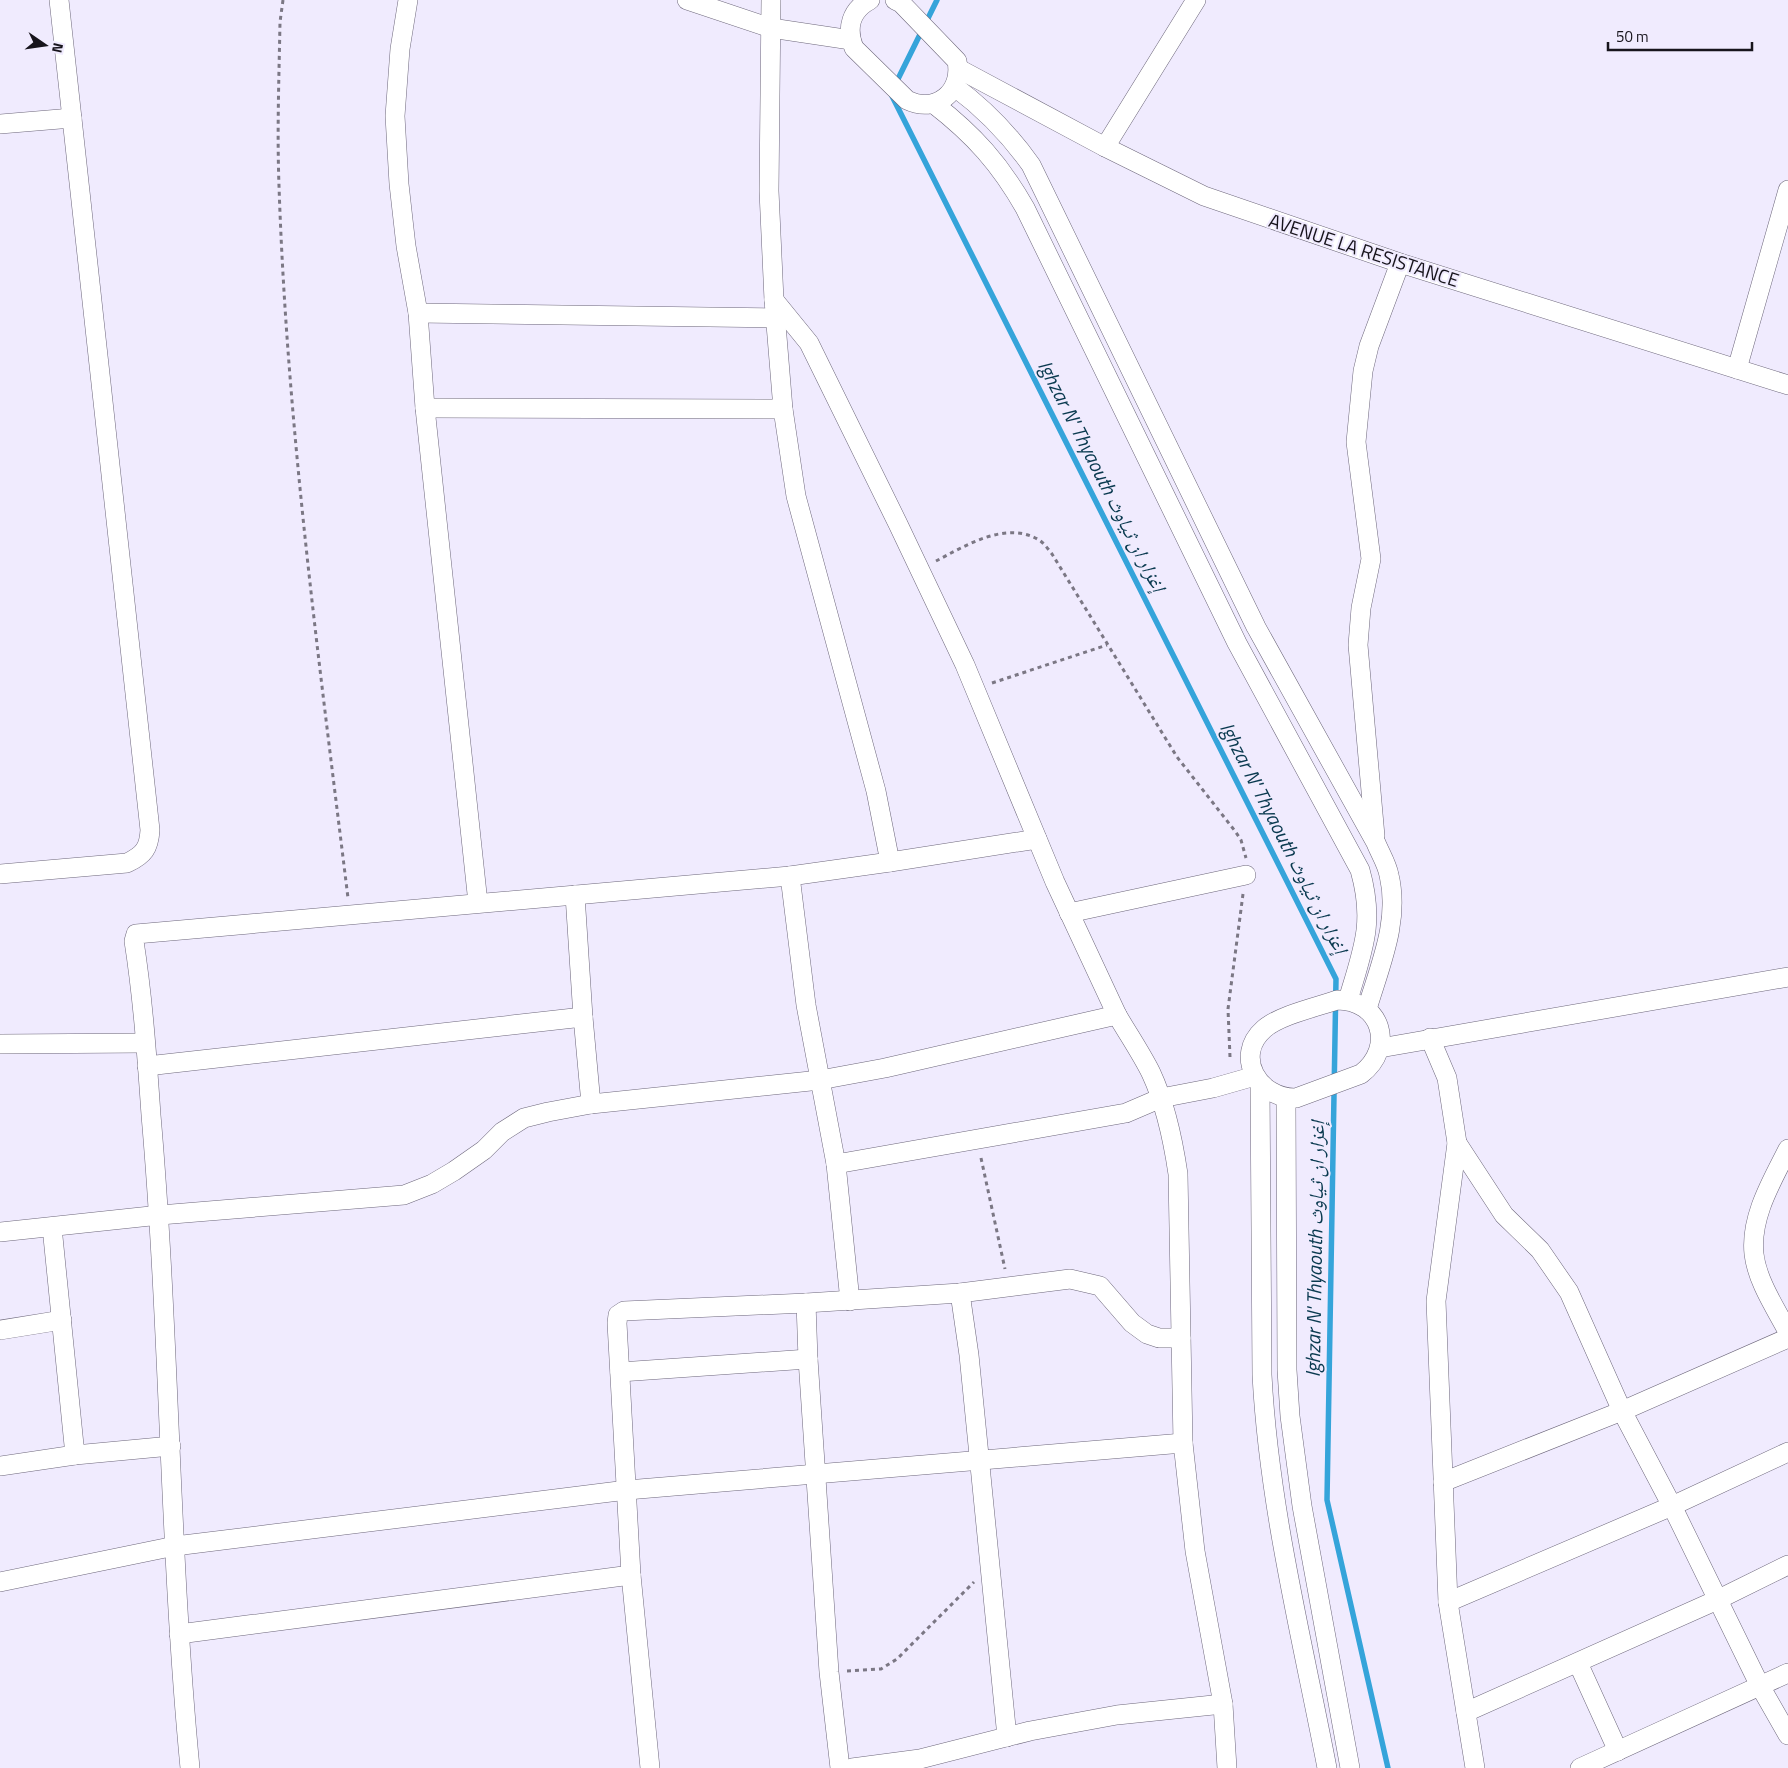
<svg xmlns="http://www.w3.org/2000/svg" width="1788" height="1768" font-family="'Titillium Web','Noto Naskh Arabic',sans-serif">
<rect width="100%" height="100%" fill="#f0ebfe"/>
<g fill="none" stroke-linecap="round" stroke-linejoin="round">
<g stroke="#35a4da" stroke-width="5.5">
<path d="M895 85 937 0"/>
<path d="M892 96 1336 979 1327 1500 1388 1768"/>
</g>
<defs>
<g id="minor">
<path d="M408 0 400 49 395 116 399 184 406 246 418 313 425 408 478 903"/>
<path d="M687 0 771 28 851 40"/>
<path d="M771 0 769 191 774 300 783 409 796 496 876 791 890 862 790 876 806 1005 836 1164 1126 1113 1161 1098 1213 1088 1255 1076"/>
<path d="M870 0C851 10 846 28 854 48L907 100C936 114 963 92 957 61L901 3 895 0"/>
<path d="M959 69 1105 147 1204 196 1400 263 1788 385"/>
<path d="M955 87C986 110 1009 134 1031 165L1256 627 1376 843C1380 853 1387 864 1389 875 1400 921 1380 965 1367 1009"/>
<path d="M934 104C974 135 1000 164 1025 208L1237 643 1360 870C1375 923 1363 949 1348 1000"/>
<path d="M0 124 72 118"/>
<path d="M1105 147 1196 0"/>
<path d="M418 313 776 318"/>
<path d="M1737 369 1788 190"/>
<path d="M425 408 783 409"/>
<path d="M1375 836 1358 645 1361 608 1371 559 1356 442 1363 371 1369 346 1400 263"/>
<path d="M890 862 1037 839"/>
<path d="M0 874 127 863C144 855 149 848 150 830L59 0"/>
<path d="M575 895 583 1017 591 1104"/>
<path d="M1069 913 1246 875"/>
<path d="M1337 1000C1381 1000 1396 1047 1361 1074L1296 1098C1259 1099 1233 1056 1264 1029 1280 1015 1317 1007 1337 1000Z"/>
<path d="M1117 1015C1128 1034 1141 1053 1151 1073 1166 1105 1173 1140 1178 1174L1183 1443 1195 1551 1223 1704 1227 1768"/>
<path d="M1430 1038 1447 1078 1457 1143 1436 1301 1448 1602 1475 1768"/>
<path d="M0 1044 145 1043"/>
<path d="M1380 1048 1788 977"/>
<path d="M147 1066 583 1017"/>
<path d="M1260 1084 1262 1375C1269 1508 1302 1638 1327 1768"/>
<path d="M1286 1098 1287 1370 1290 1416 1302 1506 1350 1768"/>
<path d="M1457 1143 1504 1215 1540 1250 1569 1292 1622 1411 1672 1506 1760 1686 1788 1735"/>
<path d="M1788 1149C1772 1181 1750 1217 1754 1254 1757 1281 1776 1309 1788 1332"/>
<path d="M836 1164 850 1301"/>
<path d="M52 1227 75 1455"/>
<path d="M0 1232 160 1215 404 1195 432 1184 454 1171 484 1150 502 1132 524 1118 548 1112 591 1104 820 1080 885 1068 1117 1015 1055 882 965 665 898 524 809 343 774 300"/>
<path d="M960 1293 969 1355 1007 1737"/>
<path d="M806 1303 808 1359 829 1672 840 1768"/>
<path d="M0 1330 62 1320"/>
<path d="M620 1372 808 1359"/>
<path d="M0 1466 75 1455 171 1446"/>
<path d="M1443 1482 1622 1411 1788 1338"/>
<path d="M0 1582 175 1546 627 1490 1183 1443"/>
<path d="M1448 1602 1672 1506 1788 1452"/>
<path d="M179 1634 631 1575"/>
<path d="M1578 1663 1618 1751"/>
<path d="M1466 1712 1717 1600 1788 1565"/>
<path d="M190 1768C169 1551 170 1333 151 1115 147 1057 143 999 134 941L136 934 790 876"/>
<path d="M650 1768 631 1575 617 1323 618 1315 624 1311 806 1303 960 1293 1070 1279 1100 1286 1132 1323 1147 1334 1159 1338H1181"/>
<path d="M852 1768 920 1759 1030 1731 1117 1715 1223 1704"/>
<path d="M1580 1768 1788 1673"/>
</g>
</defs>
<use href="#minor" stroke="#6d677b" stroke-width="20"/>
<g stroke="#7b7784" stroke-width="3" stroke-dasharray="4 4" stroke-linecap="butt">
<path d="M283 0 280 22C279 77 277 131 279 186 287 425 319 661 348 898"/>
<path d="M936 561C965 546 1006 520 1039 540 1044 543 1048 549 1052 554L1177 757 1235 831 1241 840 1246 858"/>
<path d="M992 683 1107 645"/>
<path d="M1230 1057 1228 1009 1243 894"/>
<path d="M981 1158 1005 1269"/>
<path d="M847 1671 881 1669 897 1659 974 1582"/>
</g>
<use href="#minor" stroke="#fff" stroke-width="19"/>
</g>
<g text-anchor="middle" stroke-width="4" stroke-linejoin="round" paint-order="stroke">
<g font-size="19" fill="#17141c" stroke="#f0ebfe">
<text transform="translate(1364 250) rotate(18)" y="7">AVENUE LA RESISTANCE</text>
</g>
<g font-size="20" font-style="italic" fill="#09394f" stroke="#f0ebfe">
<text transform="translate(1102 476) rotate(63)" y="7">Ighzar N' Thyaouth إغزار ان ثياوث</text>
<text transform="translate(1284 838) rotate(63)" y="7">Ighzar N' Thyaouth إغزار ان ثياوث</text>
<text transform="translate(1315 1249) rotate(-89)" y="7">Ighzar N' Thyaouth إغزار ان ثياوث</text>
</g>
</g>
<g transform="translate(45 45) rotate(103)" stroke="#f0ebfe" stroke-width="4" paint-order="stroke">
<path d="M0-4L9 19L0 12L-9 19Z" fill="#17141c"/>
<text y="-8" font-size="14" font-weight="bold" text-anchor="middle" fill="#17141c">N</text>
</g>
<path d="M1608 42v8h144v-8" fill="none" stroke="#17141c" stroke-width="2.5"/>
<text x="1616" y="42" font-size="15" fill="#17141c" stroke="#f0ebfe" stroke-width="4" paint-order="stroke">50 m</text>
</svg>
